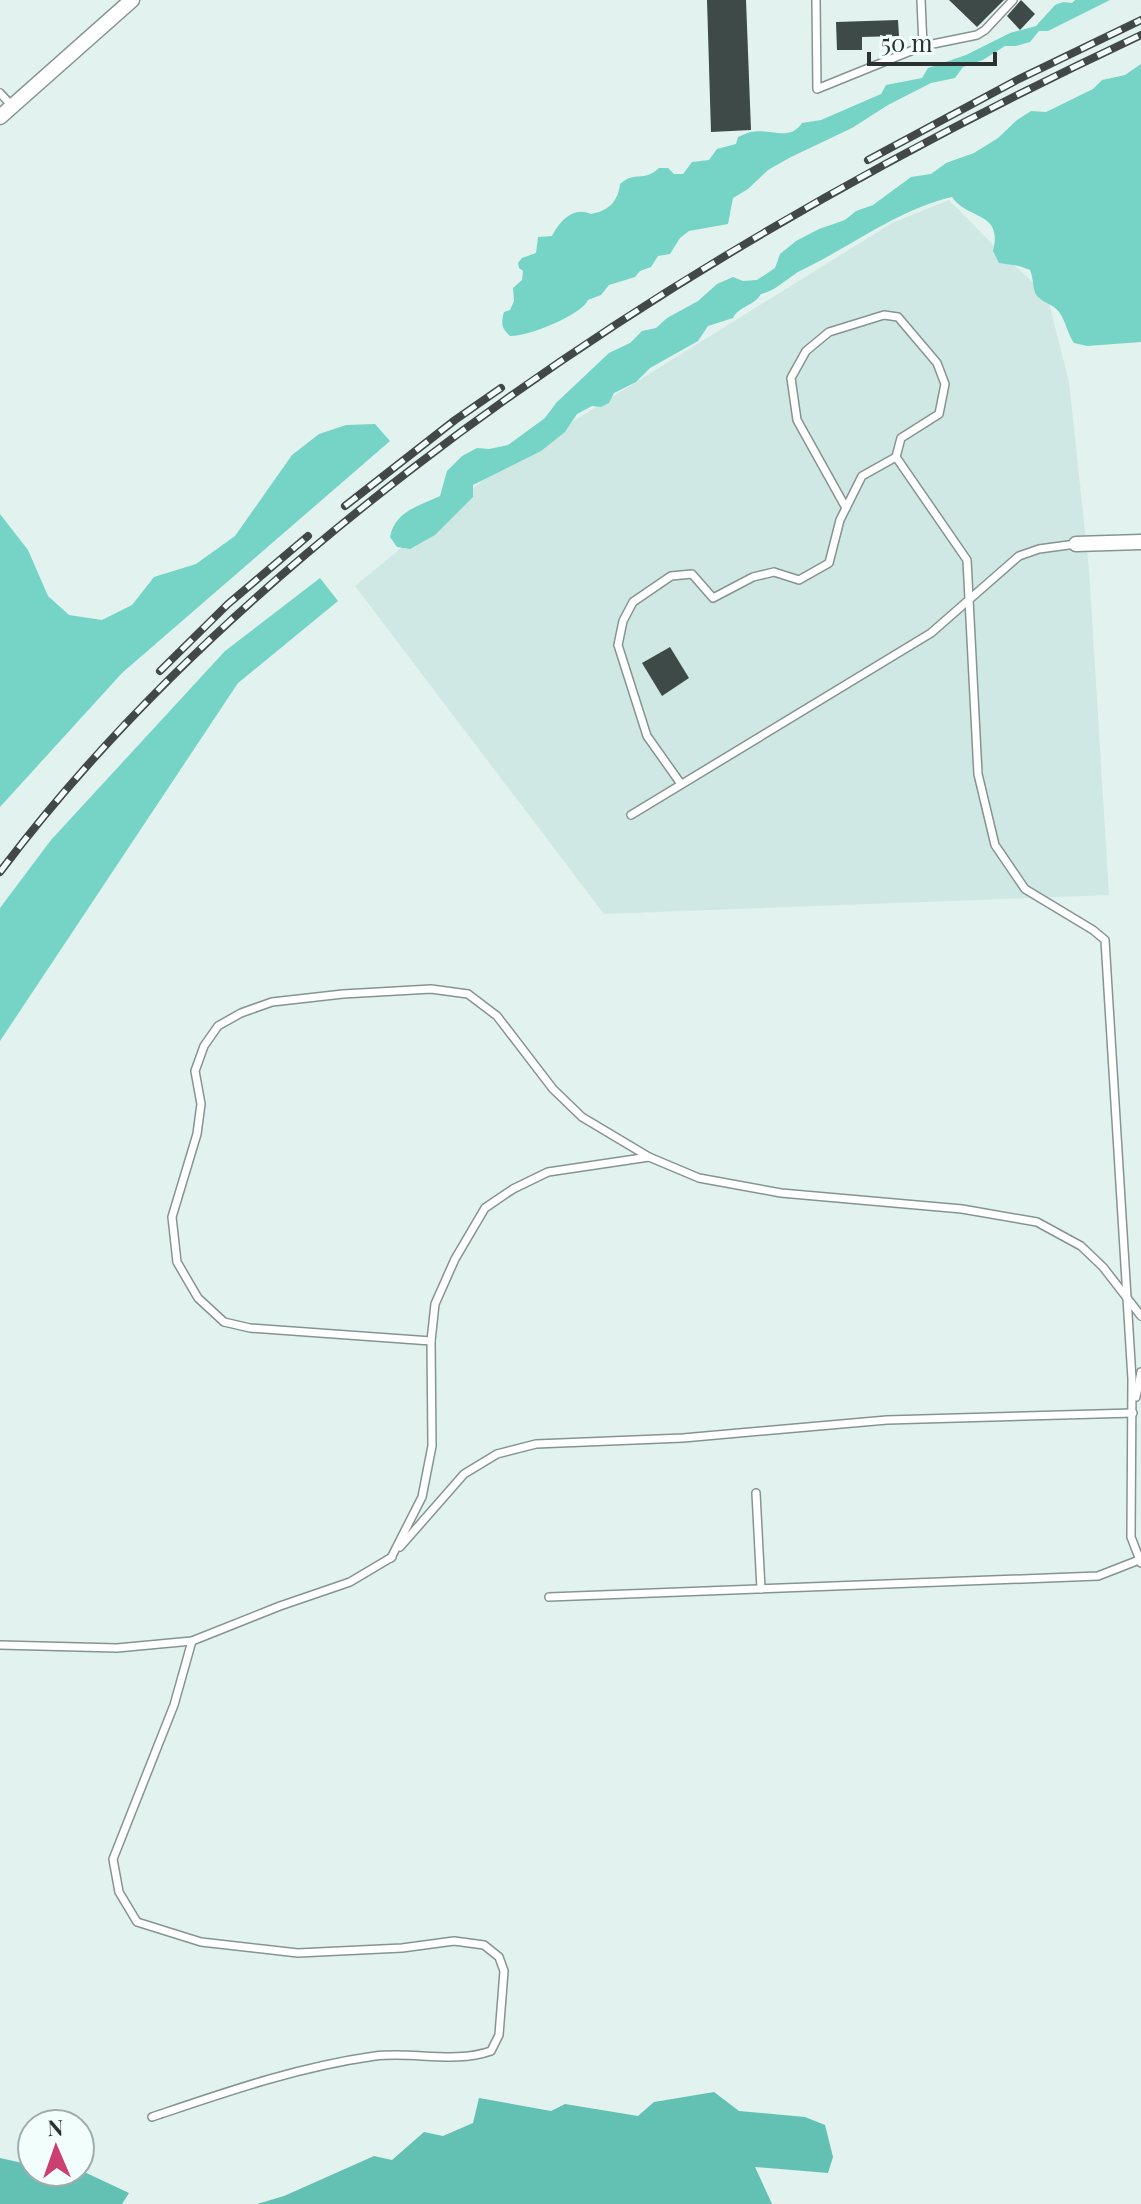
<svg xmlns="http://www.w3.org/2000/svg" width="1141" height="2204" font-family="'Playfair Display',serif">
<rect width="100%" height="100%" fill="#e2f2ef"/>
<path fill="#d0e8e3" d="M949 200 1007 259 1047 295 1069 382 1089 568 1109 895 604 914 355 586 498 468 892 223Z"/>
<g fill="#76d4c6">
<path d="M1075 0H1110L1048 31H1039L1030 42 1016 46H1005L983 60 963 67 955 78 931 83 888 105 852 128 791 157 768 170 748 189 733 198 728 224 689 231 680 238 670 254 658 256 651 267 640 271 635 277 609 285 601 295 588 300C582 315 527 337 510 336 501 328 501 323 504 312L510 310 514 301 513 288 522 280 523 271 519 268 518 263 522 258 536 253 538 237 552 236C560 221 573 206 591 214 608 211 618 202 620 184 636 170 643 183 659 168H668L674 174H683L692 162 709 160 717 149 736 144 738 137C743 135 746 133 751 132 769 128 790 142 802 123L821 120 881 94 886 85 922 78 928 68 966 55 1010 33 1036 26 1055 5 1063 2 1072 3Z"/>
<path d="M1141 64V342L1087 346 1074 343C1067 333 1066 321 1059 312 1053 304 1043 303 1037 296 1032 289 1034 279 1030 270L1019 266 999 263 993 251C1003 211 969 221 952 197L944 199C896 212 849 247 804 269 788 276 779 290 761 294 754 306 739 306 733 318L708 326 698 341 650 368 636 382 614 393 609 403 601 407 592 406 577 414 565 432 541 451 473 485V497L435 535 410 549 397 547 390 537C395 511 419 506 440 496L447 471 462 456 477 448 489 449 508 445 545 418 556 403 609 353 630 343 642 331 656 328 667 318 698 301 717 284 733 277 743 281 757 280 775 268 780 254 796 241 819 229 845 220 856 211 873 205 911 177 931 174 946 163 974 153 998 138 1017 120 1031 111 1046 112 1093 89 1102 80 1125 75Z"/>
<path d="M375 424 390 441 122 673 0 807V514L28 550 48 596 69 615 102 620 132 605 154 577 196 564 235 536 292 455 319 434 346 425Z"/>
<path d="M320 578 338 601 238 683 0 1041V908L51 840 225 651Z"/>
</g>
<g fill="#63c1b3">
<path d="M714 2092 739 2111 805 2117 825 2125 833 2157 828 2173 755 2167 772 2204H257L284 2196 374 2156 392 2160 424 2132 443 2136 473 2123 479 2098 551 2111 565 2104 638 2116 654 2102Z"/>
<path d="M0 2158 32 2165V2172H80V2170L129 2193 122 2204H0Z"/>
</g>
<g fill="#3d4a48">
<path d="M707 0H746L751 130 711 132Z"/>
<path d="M949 0H1004L977 27Z"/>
<path d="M1021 0 1035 14 1020 30 1007 16Z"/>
<path d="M898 20 899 36 862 37V50H837L836 22Z"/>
<path d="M670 647 689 678 662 696 642 663Z"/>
</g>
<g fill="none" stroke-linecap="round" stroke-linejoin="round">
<defs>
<g id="lane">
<path d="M816 0 817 89 923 46 977 35 985 30 1013 0"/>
<path d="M921 0 923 46"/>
<path d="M0 93 12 106"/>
<path d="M846 508 797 420 791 378 806 351 829 332 884 315 898 317 937 363 945 384 939 414 901 438 896 457 967 560 978 774 995 845 1025 889 1093 930 1105 940 1132 1379 1131 1537 1141 1563"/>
<path d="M681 784 647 736 618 645 623 621 633 602 671 576 692 574 713 598 753 577 774 572 799 580 829 563 840 520 862 476 896 457"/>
<path d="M631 815 931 633 1019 556 1039 549 1076 544"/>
<path d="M431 1341 435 1304 455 1259 485 1208 513 1189 548 1172 649 1157"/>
<path d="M1136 1397 1141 1372"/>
<path d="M756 1493 761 1589"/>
<path d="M400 1547 464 1474 497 1454 536 1444 683 1438 887 1420 1133 1413"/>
<path d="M391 1558 422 1497 432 1446 431 1341 250 1328 224 1322 198 1298 177 1262 172 1217 197 1134 201 1104 195 1071 204 1046 218 1026 241 1013 272 1002 343 994 431 989 468 994 497 1016 553 1089 582 1117 649 1157 699 1178 781 1193 962 1209 1037 1222 1081 1246 1103 1267 1141 1316"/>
<path d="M549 1597 1098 1576 1139 1560"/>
<path d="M0 1645 117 1648 192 1641 280 1606 350 1582 392 1557"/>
<path d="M152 2117C226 2092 297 2067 375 2056 413 2051 454 2064 491 2051L499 2035 504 1971 499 1957 484 1945 454 1941 402 1948 298 1953 201 1942 137 1922 119 1892 113 1859 174 1705 192 1641"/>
</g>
<g id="street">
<path d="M0 117 132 0"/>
<path d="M1076 544 1141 542"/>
</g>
</defs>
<use href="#lane" stroke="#869491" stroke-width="10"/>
<use href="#street" stroke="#869491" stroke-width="17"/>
<use href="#lane" stroke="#fff" stroke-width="7"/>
<use href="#street" stroke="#fff" stroke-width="14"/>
<defs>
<g id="rail">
<path d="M868 160 1017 80 1141 20"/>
<path d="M345 506 455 420 501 388"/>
<path d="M160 671 228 604 308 536"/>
<path d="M0 872C115 719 257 588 409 471 635 297 883 156 1141 35"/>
</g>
</defs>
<use href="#rail" stroke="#414847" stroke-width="8"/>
<use href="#rail" stroke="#f2fefc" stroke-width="5" stroke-dasharray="15" stroke-linecap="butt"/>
</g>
<g transform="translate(56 2148) rotate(358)"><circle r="38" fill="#f2fefc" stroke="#a2acaa" stroke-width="2"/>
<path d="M0-6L14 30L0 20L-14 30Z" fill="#cb3f71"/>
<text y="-12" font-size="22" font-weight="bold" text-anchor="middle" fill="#2b3130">N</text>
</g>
<path d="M869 52v12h126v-12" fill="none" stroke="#2b3130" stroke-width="4"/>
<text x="881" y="52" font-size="24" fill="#2b3130" stroke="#f2fefc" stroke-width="6" paint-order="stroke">50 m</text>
</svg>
